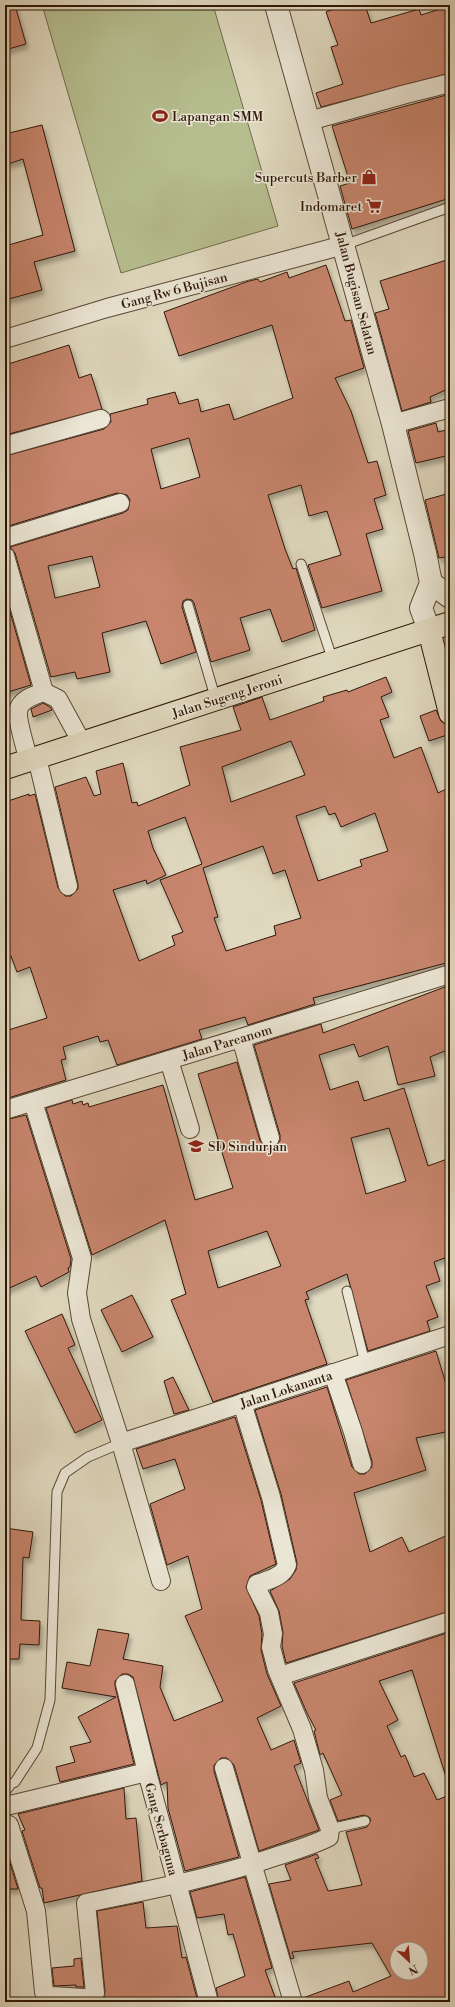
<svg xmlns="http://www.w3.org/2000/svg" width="455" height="2007" font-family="'Libre Bodoni',serif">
<defs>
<filter id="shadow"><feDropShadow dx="2.5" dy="4.5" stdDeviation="2" flood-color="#0004"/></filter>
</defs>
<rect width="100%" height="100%" fill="#e0d9bf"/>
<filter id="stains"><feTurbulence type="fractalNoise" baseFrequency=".005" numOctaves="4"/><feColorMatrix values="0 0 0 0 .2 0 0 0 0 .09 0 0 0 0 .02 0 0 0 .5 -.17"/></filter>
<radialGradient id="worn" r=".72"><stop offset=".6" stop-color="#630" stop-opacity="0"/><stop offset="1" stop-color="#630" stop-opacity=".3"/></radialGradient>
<path fill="#b6be8f" stroke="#726a4b" d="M42 5H213L278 226 121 273Z"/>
<g fill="#c7856d" stroke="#2e1607" fill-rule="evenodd" filter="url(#shadow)">
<path d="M5 5H15L26 44 5 50Z"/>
<path d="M344 5H365L371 23 419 9 421 15 450 6V73L321 107 316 93 343 84 331 47 338 45 326 12Z"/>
<path d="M450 94V198L352 229 340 186 350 183 332 126Z"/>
<path d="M42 125 75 251 34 262 42 290 5 300V246L43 235 23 159 5 165V134Z"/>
<path d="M450 259V388L430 397 431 402 402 411 375 313 389 309 380 281Z"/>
<path d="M326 265 345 321 351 320 364 368 335 378 351 411 368 463 377 461 386 495 374 499 383 529 366 534 382 591 322 608 308 565 341 555 327 511 309 516 301 485 268 495 285 549 293 569 296 568 315 630 282 642 270 609 240 618 250 650 211 662 194 603 192 600 187 599 183 601 182 607 196 652 161 664 146 621 102 633 110 672 77 679 75 672 51 677 15 553 10 547 123 513 128 510 130 500 127 495 117 493 5 527V456L104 429 111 422 110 414 148 404 147 399 175 392 179 404 198 399 201 412 229 404 234 420 293 398 272 325 179 356 164 312 249 281 258 279 260 282 287 272 289 278ZM189 438 200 477 161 489 151 449ZM92 556 100 587 55 598 48 566Z"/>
<path d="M69 345 79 378 91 374 102 409 5 435V365Z"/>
<path d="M436 423 438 432 450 429V455L416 463 408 431Z"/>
<path d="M450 493V556L439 558 425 500Z"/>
<path d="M5 594 31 685 5 693Z"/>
<path d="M386 677 392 692 381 697 389 717 380 720 394 758 421 747 438 793 450 787V962L313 998 315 1004 248 1025 245 1017 199 1030 202 1039 117 1065 108 1040 100 1042 98 1036 63 1047 66 1059 61 1060 66 1080 5 1099V1031L47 1018 30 967 17 972 11 956 5 958V802L29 794V796L35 794 58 888 65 896H71L78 889V884L55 787 86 777 94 796 101 794 96 771 123 763 132 803 137 802 138 806 190 785 180 747 241 730 233 707 262 697 270 720 324 701 323 697 347 690 348 692ZM291 741 305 775 231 802 222 767ZM325 806 329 815 335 813 341 827 375 813 388 851 360 860 362 866 318 881 296 816ZM185 817 202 864 160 880 183 932 172 936 175 945 139 961 113 890 146 880 147 884 166 875 153 848 148 831ZM263 846 273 874 285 870 301 918 274 926 276 935 226 951 214 918 218 917 203 868Z"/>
<path d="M43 703 50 707 52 710 33 717 31 709Z"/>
<path d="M436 710 441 721 447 725 450 734 429 741 420 716Z"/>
<path d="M450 985V1049L430 1057 435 1076 398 1085 388 1046 359 1057 354 1044 319 1055 330 1090 358 1081 364 1101 404 1088 428 1166 450 1158V1256L434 1262 440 1281 426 1286 438 1317 427 1321 430 1331 368 1351 347 1274 306 1292 309 1299 305 1300 327 1364 213 1402 171 1300 186 1294 165 1220 92 1255 46 1108 72 1100 73 1104 82 1101 83 1105 88 1103 89 1107 163 1085 195 1200 233 1188 198 1074 237 1062 260 1141 267 1148H273L280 1141V1135L254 1045 321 1024 323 1033ZM389 1128 406 1181 366 1194 351 1138ZM267 1231 281 1266 218 1288 208 1251Z"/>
<path d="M26 1115 71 1259 70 1267 68 1268 69 1272 41 1287 36 1276 5 1290V1120Z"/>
<path d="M132 1295 153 1337 122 1352 101 1310Z"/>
<path d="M62 1314 75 1345 68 1348 102 1420 75 1433 25 1331Z"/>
<path d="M436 1351 446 1384 450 1383V1431L416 1438 426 1470 354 1493 370 1552 402 1537 409 1552 450 1534V1611L286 1663 282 1646 283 1632 279 1611 270 1591 290 1579 296 1570 297 1563 281 1494 255 1410 327 1387 352 1467 359 1474H365L372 1467V1461L346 1380Z"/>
<path d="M173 1377 189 1410 174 1414 164 1381Z"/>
<path d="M235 1417 261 1500 276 1564 250 1576 246 1587 259 1616 262 1634 261 1650 267 1674 281 1706 257 1718 271 1750 294 1740 301 1763 294 1766 319 1830 259 1851 234 1765 227 1758H221L214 1765V1771L239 1857 185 1871 168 1808 167 1782 161 1785 133 1677 128 1674H122L115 1681V1686L134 1764 60 1782 56 1767 75 1762 70 1747 91 1742 78 1717 116 1697 62 1688 67 1662 90 1666 98 1629 129 1634 123 1659 163 1666 160 1687 174 1721 223 1701 185 1616 202 1609 188 1556 167 1565 150 1504 185 1489 175 1459 143 1469 136 1449Z"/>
<path d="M5 1528 33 1532 29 1558 23 1557 21 1620 40 1621 39 1645 20 1644 19 1659H5Z"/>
<path d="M450 1632V1776L446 1777 412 1670 379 1681 398 1720 387 1726 401 1757 405 1755 414 1777 424 1773 437 1800 447 1796 450 1807V2002H303V1998L349 1981 353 1992 391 1976 372 1943 292 1952 294 1958 291 1959 269 1884 291 1880 285 1865 317 1854 319 1858 315 1859 328 1891 362 1885 346 1832 367 1827 371 1820 369 1817 364 1815 338 1821 330 1800 342 1795 323 1753 320 1755 314 1731 316 1730 307 1713 294 1683ZM397 1949H421V1973H397Z"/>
<path d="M124 1788 126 1819 136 1818 142 1881 44 1903 42 1888H40L22 1831 25 1830 18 1814Z"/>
<path d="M5 1847 18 1889H5Z"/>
<path d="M245 1877 272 1968 265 1970 275 1997 261 2002H219L216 1988 245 1976 233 1934 228 1935 224 1914 197 1918 190 1892Z"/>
<path d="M143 1902 146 1928 177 1926 182 1958 186 1957 198 2002H161V1999L142 2002H103L105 1992 97 1911Z"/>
<path d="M81 1958 84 1987H76V1985L54 1986 52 1968 74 1966V1959Z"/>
</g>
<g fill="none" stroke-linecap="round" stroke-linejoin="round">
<defs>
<g id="service">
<path d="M344 245 450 207"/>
<path d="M301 564 333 661"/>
<path d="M188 605 216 700"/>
<path d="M347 1291 365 1363"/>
<path d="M5 1792 11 1784 15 1782 37 1748 50 1700 57 1492 65 1473 88 1457 121 1443"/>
<path d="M330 1829 365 1821"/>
</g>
<g id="minor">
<path d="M309 121 406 94 450 83"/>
<path d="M5 339 107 308 344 245"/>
<path d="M393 424 450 408"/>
<path d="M5 446 101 419"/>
<path d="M5 538 120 503"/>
<path d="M5 556 44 692"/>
<path d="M37 758 68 886"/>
<path d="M29 761C26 750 17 721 18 712 19 700 34 695 44 692L58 699 82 743"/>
<path d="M241 1038 270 1138"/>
<path d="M169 1060 190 1129"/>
<path d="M33 1102 82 1258 77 1293 81 1319 121 1443 161 1581"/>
<path d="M5 1110 450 974"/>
<path d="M333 1373 353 1432 362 1464"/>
<path d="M121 1443 450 1335"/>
<path d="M280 1676 450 1621"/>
<path d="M125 1684 147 1772"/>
<path d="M224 1768 293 2002"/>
<path d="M6 1806 147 1772 209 2002"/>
<path d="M9 1825 36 1911 44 1992 51 1996 84 1998"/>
<path d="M84 2002V1998H93L95 1993 86 1903C150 1890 213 1878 274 1857 293 1851 311 1846 329 1837L330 1829 318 1798 314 1770 302 1729 277 1670 271 1647 273 1634 269 1613 256 1587 257 1584C268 1580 283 1577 287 1565L271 1497 242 1403"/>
</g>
<g id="tertiary">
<path d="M276 5 393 424 425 553 431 583 421 608 429 630"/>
<path d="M431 583 450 597"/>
</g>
<g id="primary">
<path d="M429 630 450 713"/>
<path d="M5 768 450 623"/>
</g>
</defs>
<use href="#service" stroke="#5a4735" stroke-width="11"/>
<use href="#minor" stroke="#5a4735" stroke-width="20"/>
<use href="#tertiary" stroke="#5a4735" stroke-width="24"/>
<use href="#primary" stroke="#2e1607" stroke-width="24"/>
<use href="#service" stroke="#ebe6d5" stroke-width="9"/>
<use href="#minor" stroke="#ebe6d5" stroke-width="18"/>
<use href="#tertiary" stroke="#ebe6d5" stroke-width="22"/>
<use href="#primary" stroke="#e0d9bf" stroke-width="22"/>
</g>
<defs>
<symbol id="stadium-bare" viewBox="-9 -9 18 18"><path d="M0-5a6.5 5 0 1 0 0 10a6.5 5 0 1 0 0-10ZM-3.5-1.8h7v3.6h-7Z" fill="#8f2418" stroke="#ebe6d5" stroke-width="2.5" paint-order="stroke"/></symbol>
<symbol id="shop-bare" viewBox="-9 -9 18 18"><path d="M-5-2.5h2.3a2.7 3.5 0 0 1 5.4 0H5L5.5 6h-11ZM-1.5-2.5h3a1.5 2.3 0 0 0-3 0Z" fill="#8f2418" stroke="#ebe6d5" stroke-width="2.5" paint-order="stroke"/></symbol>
<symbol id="supermarket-bare" viewBox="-9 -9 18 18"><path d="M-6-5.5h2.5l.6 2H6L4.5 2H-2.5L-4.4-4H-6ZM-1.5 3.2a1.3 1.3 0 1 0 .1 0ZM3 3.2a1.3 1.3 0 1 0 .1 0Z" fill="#8f2418" stroke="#ebe6d5" stroke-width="2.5" paint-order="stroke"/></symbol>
<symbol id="school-bare" viewBox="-9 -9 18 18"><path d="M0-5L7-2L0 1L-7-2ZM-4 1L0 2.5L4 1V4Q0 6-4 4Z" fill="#8f2418" stroke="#ebe6d5" stroke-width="2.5" paint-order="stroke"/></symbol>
</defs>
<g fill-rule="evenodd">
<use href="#stadium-bare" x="149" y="105" width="22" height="22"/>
<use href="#shop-bare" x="358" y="166" width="22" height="22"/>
<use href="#supermarket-bare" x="363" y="195" width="22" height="22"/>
<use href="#school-bare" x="185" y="1135" width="22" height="22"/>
</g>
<g text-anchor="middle" stroke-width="3" stroke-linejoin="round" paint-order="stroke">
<g font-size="13" fill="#2e1607" stroke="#ebe6d5" text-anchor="start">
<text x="172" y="121">Lapangan SMM</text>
<text x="357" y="182" text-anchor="end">Supercuts Barber</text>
<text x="362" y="211" text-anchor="end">Indomaret</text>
<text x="208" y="1151">SD Sindurjan</text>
</g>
<g font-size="13" fill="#2e1607" stroke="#ebe6d5">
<text transform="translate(174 290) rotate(-15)" y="5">Gang Rw 6 Bujisan</text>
<text transform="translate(357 293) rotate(75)" y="5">Jalan Bugisan Selatan</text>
<text transform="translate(227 696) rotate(-18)" y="5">Jalan Sugeng Jeroni</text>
<text transform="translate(227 1042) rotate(-17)" y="5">Jalan Pareanom</text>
<text transform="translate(286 1389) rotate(-18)" y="5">Jalan Lokananta</text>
<text transform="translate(162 1829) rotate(75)" y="5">Gang Serbaguna</text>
</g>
</g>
<rect width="455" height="2007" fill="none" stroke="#e0d9bf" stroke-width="20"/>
<rect x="6" y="6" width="443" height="1995" fill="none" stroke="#2e1607" stroke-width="2"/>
<rect x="10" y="10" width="435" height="1987" fill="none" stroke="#2e1607"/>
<g transform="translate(409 1961) rotate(154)"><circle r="19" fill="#ebe6d5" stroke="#9f9383"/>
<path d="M0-3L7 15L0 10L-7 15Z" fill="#8f2418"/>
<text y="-6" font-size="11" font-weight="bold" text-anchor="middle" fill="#2e1607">N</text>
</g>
<rect width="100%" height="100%" filter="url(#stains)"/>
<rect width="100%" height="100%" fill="url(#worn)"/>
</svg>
